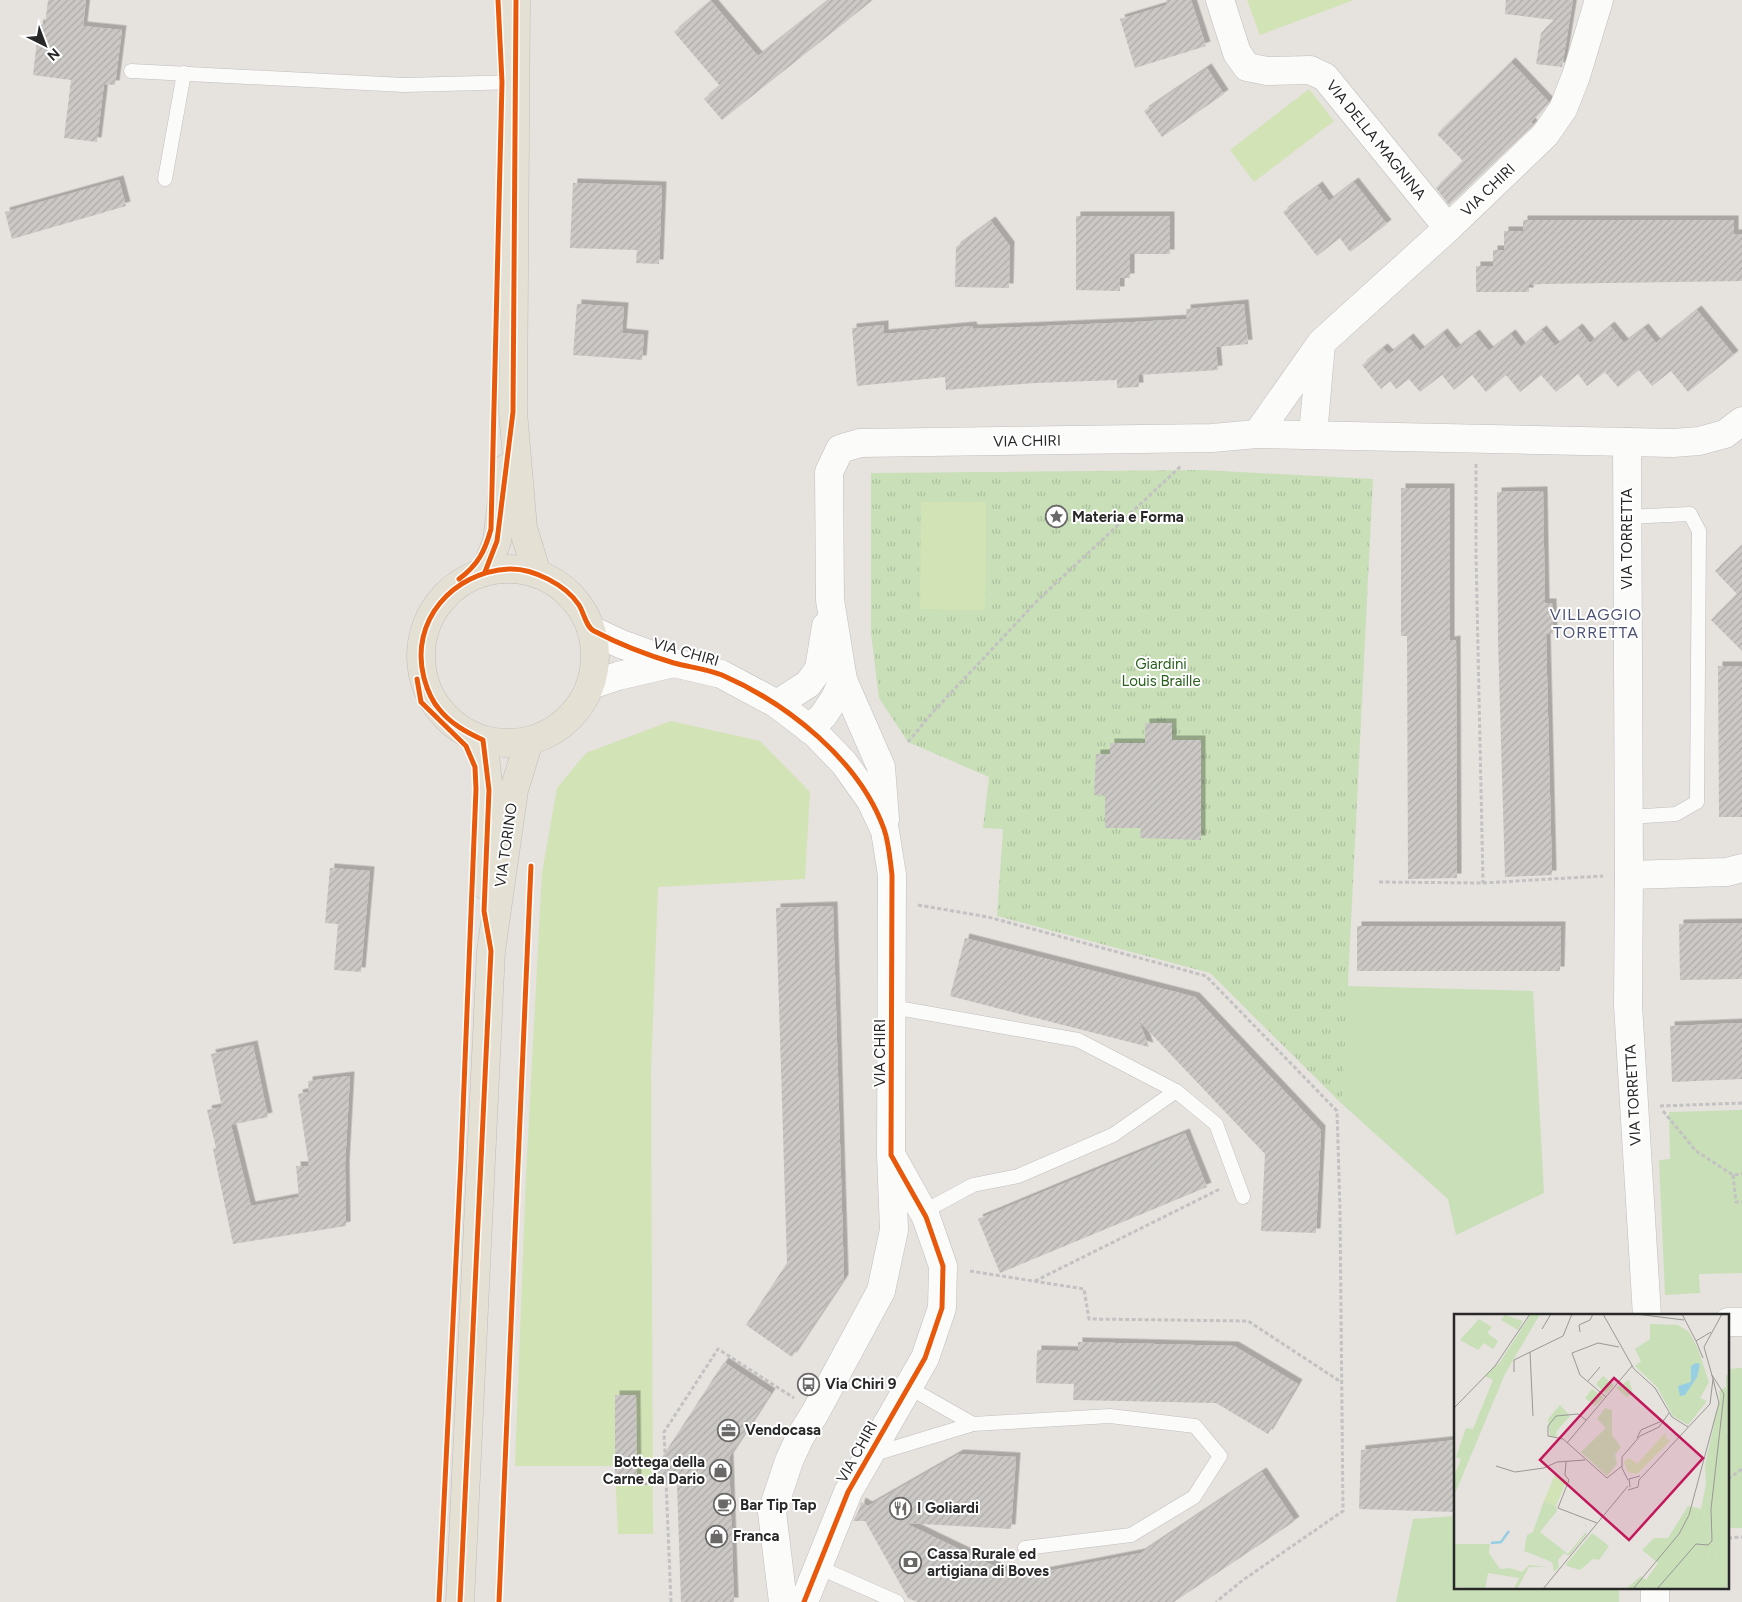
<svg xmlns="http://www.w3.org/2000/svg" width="1742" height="1602" font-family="Figtree,sans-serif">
<defs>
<pattern id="park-tufts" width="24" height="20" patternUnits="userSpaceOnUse" patternTransform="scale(1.25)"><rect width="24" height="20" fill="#c8dfb8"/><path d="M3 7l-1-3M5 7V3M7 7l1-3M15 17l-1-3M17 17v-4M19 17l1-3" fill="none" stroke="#acbf9e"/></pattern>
<pattern id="building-hatch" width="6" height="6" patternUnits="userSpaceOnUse" patternTransform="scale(1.25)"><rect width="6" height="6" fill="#cbc8c5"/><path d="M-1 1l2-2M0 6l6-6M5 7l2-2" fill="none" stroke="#aeaca9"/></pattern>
<filter id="shadow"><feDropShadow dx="4.5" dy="-4.5" stdDeviation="0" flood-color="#0004"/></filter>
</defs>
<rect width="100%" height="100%" fill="#e6e2de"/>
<g fill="#c8dfb8">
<path d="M1347 986 1533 991 1544 1193 1456 1235 1448 1199 1342 1104Z"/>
<path d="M1742 1110V1273L1699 1274 1700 1293 1665 1295 1659 1160 1670 1159 1669 1112Z"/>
<path d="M1742 1368V1528H1728V1369Z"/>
<path d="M1456 1516V1588H1619V1602H1396L1413 1519Z"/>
</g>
<path fill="url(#park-tufts)" d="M1202 470 1373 479 1342 1104 1210 973 997 916 1003 829 983 828 989 777 908 742 879 698 871 633V473Z"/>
<g fill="#d2e3b6">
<path d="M1247 0H1354L1260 35Z"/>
<path d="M1309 89 1334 121 1254 182 1230 150Z"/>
<path d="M921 502H986L985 610 920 609Z"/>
<path d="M671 721 760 741 810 792 805 879 658 887 651 1072 653 1534H618L615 1466H515L526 1175 542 873 557 788 586 753Z"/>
</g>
<g fill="url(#building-hatch)" filter="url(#shadow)">
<path d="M48 0H86L83 26 122 30 115 85 104 84 97 142 64 138 71 80 33 75 39 24 45 25Z"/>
<path d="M829 0H873L722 120 704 99 720 86 674 32 711 1 758 56Z"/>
<path d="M1166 0H1191L1206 46 1135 68 1120 19 1167 5Z"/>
<path d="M1506 0H1573L1562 67 1536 64 1541 33 1554 20 1505 14Z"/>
<path d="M1511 62 1549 102 1531 122 1533 125 1449 205 1436 188 1463 161 1437 134Z"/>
<path d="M1207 68 1224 94 1162 137 1144 111Z"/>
<path d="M119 180 126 206 12 239 5 212Z"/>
<path d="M1354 182 1387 224 1350 252 1340 238 1317 256 1283 212 1318 186 1329 201Z"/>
<path d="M573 183 662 186 659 264 636 263 637 250 570 248Z"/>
<path d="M1076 216H1170V254H1130V278H1120V291L1076 290Z"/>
<path d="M1523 220H1734V234H1742V281L1542 284 1529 285V292H1476V266H1493V250H1504V231H1523Z"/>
<path d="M991 221 1010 246 1009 288 955 287 956 247Z"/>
<path d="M577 304 624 307 622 333 644 335 642 360 573 355Z"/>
<path d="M1244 304 1248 344 1216 347 1218 370 1138 375 1139 387 1117 388V380L1034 383 946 390 945 377 857 386 852 328 884 325V334L972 326 973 329 1135 322 1187 319 1186 309Z"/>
<path d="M1697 310 1734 355 1688 392 1671 371 1652 386 1639 370 1618 387 1605 372 1587 386 1578 374 1556 392 1541 375 1520 392 1506 375 1486 392 1472 375 1454 390 1442 375 1420 392 1409 379 1396 389 1390 381 1381 389 1362 365 1383 348 1389 354 1409 338 1420 351 1443 333 1456 349 1475 334 1489 351 1511 334 1521 347 1542 330 1555 346 1578 328 1590 343 1610 326 1624 343 1644 328 1656 343Z"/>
<path d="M1401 488H1450V641L1456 640 1457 878 1408 879 1407 636H1401Z"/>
<path d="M1543 491 1545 603H1552L1553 634H1546L1552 875 1505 877 1498 640 1497 492Z"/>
<path d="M1742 545V651L1711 620 1737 594 1715 571Z"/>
<path d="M1718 666H1742V817H1719Z"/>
<path d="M1145 723H1172V740H1201V840L1140 838 1141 828H1105V795H1094L1096 754H1110V743H1145Z"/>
<path d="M330 868 370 871 361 972 334 970 338 924 325 923Z"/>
<path d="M833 906 844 1279 792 1357 746 1325 787 1263 776 908Z"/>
<path d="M1742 923V979L1680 980 1679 924Z"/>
<path d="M1357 926H1561L1560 971H1357Z"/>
<path d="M965 938 1195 997 1321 1130 1316 1233 1261 1231 1265 1154 1139 1021 1149 1047 950 996Z"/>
<path d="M1742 1023V1079L1672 1082 1670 1026Z"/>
<path d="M253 1045 268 1117 231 1125 251 1206 299 1197 296 1166H309L298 1094 309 1092 308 1081 350 1076 345 1166 346 1226 233 1244 213 1149 216 1148 207 1110 222 1107 211 1054Z"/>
<path d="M1185 1133 1207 1187 1000 1273 978 1219Z"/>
<path d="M1078 1342 1234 1346 1298 1384 1268 1434 1216 1403 1073 1400 1074 1384 1036 1383 1037 1350 1078 1351Z"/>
<path d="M724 1362 771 1393 729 1457 734 1602H681L677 1485H644Z"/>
<path d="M615 1395H636L637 1485H615Z"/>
<path d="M1456 1440V1512L1359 1509 1361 1450Z"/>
<path d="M959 1454 1016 1457 1011 1529 905 1523 1017 1577 1141 1553 1262 1472 1295 1521 1174 1602H917L908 1598 865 1521H853L859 1510 861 1502 868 1506Z"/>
</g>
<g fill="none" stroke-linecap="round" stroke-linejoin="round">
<defs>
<g id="service">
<path d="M131 71 404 85 517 82"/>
<path d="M165 179 184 73"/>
<path d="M1627 517 1690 514 1699 531 1697 802 1676 814 1629 817"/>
<path d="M892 1007 1078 1040 1176 1091 1216 1124 1243 1197"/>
<path d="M923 1212 973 1185 1018 1176 1113 1135 1176 1091"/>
<path d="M908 1387 973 1424 1110 1416 1195 1426 1220 1456 1194 1497 1131 1535 1025 1548"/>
<path d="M871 1455 973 1424"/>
<path d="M818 1567 897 1602"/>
</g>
<g id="minor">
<path d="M1220 0 1237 53 1247 67 1267 71 1310 70 1325 77 1448 228"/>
<path d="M1257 434 1321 343 1448 228 1545 135 1563 109 1576 76 1599 0"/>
<path d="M1313 435 1321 344"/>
<path d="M1627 442 1629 875 1628 1005 1647 1316"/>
<path d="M591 630 621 644 674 663 721 674 777 704 815 733 844 763 871 801 885 831 892 875 891 1155 894 1230 881 1291 815 1413 800 1437 789 1461 772 1512 783 1602"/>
<path d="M843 680 881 767 885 819"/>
<path d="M591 685 618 676 674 663"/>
<path d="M777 704 808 684 819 669 826 626"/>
<path d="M809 729 823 716 835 698 843 680 830 600 829 472 840 449 860 443 1212 438 1257 434 1673 443 1699 441 1725 434 1742 421"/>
<path d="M1629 875 1727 872 1742 868"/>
<path d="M1728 1322H1742"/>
<path d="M1655 1588V1602"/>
<path d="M804 1602 848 1492 925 1358 942 1308 943 1266 926 1217 893 1158"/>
</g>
<g id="primary">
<path d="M516 0 513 412 523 528 537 574"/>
<circle cx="508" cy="656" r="87"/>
<path d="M485 572 497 541 506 468"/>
<path d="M483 740 489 790 485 885"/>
<path d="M460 1602 491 951 514 790 529 741"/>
</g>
</defs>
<use href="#service" stroke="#c0bebf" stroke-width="15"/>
<use href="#minor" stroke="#c0bebf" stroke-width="29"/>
<use href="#primary" stroke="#bfbdbc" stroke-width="29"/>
<g stroke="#c3c2c2" stroke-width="3" stroke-dasharray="4 2.5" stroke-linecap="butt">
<path d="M1476 464V555L1483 883"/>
<path d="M908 742 932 713 1039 599 1181 466"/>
<path d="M1379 882 1483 883 1603 876"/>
<path d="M918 905 988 917 1206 976 1337 1111 1340 1210 1343 1511 1243 1580 1216 1602"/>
<path d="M1660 1106 1742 1103"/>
<path d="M1663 1111 1696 1151 1733 1175 1742 1174"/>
<path d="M1733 1175 1736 1202H1742"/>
<path d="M970 1271 1084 1289 1089 1319 1248 1321 1341 1382"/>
<path d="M1035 1281 1220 1189"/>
<path d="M1728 1479 1742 1469"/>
<path d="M1728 1538 1742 1537"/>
<path d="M671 1602 664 1432 718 1349 794 1398"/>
</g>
<use href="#service" stroke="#fbfbfa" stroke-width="14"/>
<use href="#minor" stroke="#fbfbfa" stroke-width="28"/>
<use href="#primary" stroke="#e4e0d3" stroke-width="28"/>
<defs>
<g id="cycleway">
<path d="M485 572 497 541 513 412 516 0"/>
<path d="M459 579C478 565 485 551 491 529L502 82 498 0"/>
<path d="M417 679 421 702 466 746 475 767 476 789 461 1160 439 1602"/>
<path d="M460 1602 491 951 484 911 489 790 483 740C466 732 451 724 439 709 431 700 427 689 424 678 409 621 453 572 509 569 533 568 566 585 579 605 584 613 586 627 594 631 619 644 647 655 674 663 689 667 707 669 722 675 788 704 859 760 884 829 889 843 890 860 892 875L891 1155 926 1217 943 1266 942 1308 925 1358 848 1492 804 1602"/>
<path d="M499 1602 531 866"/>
</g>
</defs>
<use href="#cycleway" stroke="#fff" stroke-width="8"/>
<use href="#cycleway" stroke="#e8590c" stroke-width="5"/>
</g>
<defs>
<symbol id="sight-ring" viewBox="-11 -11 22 22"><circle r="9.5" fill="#fff" stroke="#6a6968" stroke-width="1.5"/><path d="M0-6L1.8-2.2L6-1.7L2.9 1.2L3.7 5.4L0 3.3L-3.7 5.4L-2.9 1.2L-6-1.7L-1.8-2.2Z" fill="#6a6968"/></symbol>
<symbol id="bus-ring" viewBox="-11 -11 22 22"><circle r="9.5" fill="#fff" stroke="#6a6968" stroke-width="1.5"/><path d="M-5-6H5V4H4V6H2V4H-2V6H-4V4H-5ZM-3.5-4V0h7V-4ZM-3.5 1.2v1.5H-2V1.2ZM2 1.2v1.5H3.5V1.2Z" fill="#6a6968"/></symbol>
<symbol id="office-ring" viewBox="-11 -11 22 22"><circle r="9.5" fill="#fff" stroke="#6a6968" stroke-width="1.5"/><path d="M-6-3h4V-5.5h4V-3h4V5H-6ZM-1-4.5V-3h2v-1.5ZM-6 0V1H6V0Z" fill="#6a6968"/></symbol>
<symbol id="shop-ring" viewBox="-11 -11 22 22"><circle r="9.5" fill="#fff" stroke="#6a6968" stroke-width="1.5"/><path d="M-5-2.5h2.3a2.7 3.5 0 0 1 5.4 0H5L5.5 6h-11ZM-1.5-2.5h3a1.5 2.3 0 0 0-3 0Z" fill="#6a6968"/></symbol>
<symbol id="cafe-ring" viewBox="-11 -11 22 22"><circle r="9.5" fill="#fff" stroke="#6a6968" stroke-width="1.5"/><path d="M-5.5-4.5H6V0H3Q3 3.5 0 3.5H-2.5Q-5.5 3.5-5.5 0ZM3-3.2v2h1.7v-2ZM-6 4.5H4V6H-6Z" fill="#6a6968"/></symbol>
<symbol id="restaurant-ring" viewBox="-11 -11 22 22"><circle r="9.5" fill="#fff" stroke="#6a6968" stroke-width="1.5"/><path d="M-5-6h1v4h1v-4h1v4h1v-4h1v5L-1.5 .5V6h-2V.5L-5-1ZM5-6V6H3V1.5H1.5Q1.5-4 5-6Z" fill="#6a6968"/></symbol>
<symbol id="bank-ring" viewBox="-11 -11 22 22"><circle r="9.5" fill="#fff" stroke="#6a6968" stroke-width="1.5"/><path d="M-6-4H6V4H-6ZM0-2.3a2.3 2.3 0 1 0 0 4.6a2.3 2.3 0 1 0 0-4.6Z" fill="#6a6968"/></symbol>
</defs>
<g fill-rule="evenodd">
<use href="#sight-ring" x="1044" y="504" width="25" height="25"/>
<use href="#bus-ring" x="796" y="1372" width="25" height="25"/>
<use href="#office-ring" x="716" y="1418" width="25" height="25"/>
<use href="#shop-ring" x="708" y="1458" width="25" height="25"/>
<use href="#cafe-ring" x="712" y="1492" width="25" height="25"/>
<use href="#restaurant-ring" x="888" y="1496" width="25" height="25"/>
<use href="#shop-ring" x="704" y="1524" width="25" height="25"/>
<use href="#bank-ring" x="898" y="1550" width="25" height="25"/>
</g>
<g text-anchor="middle" stroke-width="4" stroke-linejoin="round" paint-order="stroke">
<g font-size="15" fill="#282828" stroke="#fff">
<text transform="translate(1376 140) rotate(51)" y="5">VIA DELLA MAGNINA</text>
<text transform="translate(1488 190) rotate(-44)" y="5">VIA CHIRI</text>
<text transform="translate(1027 441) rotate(-1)" y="5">VIA CHIRI</text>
<text transform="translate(1627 539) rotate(-90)" y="5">VIA TORRETTA</text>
<text transform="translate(686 652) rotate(16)" y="5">VIA CHIRI</text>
<text transform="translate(506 845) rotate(-82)" y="5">VIA TORINO</text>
<text transform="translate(880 1053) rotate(-90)" y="5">VIA CHIRI</text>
<text transform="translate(1633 1095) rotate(-93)" y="5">VIA TORRETTA</text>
<text transform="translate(857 1452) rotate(-61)" y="5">VIA CHIRI</text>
</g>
<g font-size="15" font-weight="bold" fill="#282828" stroke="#fff" text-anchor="start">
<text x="1072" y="522">Materia e Forma</text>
<text x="825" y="1389">Via Chiri 9</text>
<text x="745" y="1435">Vendocasa</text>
<text x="705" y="1467" text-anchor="end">Bottega della<tspan x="705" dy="17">Carne da Dario</tspan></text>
<text x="740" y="1510">Bar Tip Tap</text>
<text x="917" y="1513">I Goliardi</text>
<text x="733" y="1541">Franca</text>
<text x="927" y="1559">Cassa Rurale ed<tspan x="927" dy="17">artigiana di Boves</tspan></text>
</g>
<g font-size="15" fill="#2a601d" stroke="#fff">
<text x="1161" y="669">Giardini<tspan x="1161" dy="17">Louis Braille</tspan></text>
</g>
<g font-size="16" letter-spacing="1" fill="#4c5275" stroke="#fff">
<text x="1596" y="620">VILLAGGIO<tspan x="1596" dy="18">TORRETTA</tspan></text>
</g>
</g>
<g transform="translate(1454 1314)">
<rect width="275" height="275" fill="#e6e2de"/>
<path d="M51 1 69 7 64 16 47 6ZM149 62 160 71 152 80 142 70ZM175 66 179 79 173 83 162 74ZM138 75 150 83 141 92 131 84ZM106 91 116 102 102 118 103 123 96 122 94 105ZM151 94 158 96V108L152 114 143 105ZM254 184 258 185 256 229 253 231 242 227ZM90 187 102 192 103 197 86 218 114 240 132 218 133 213 127 208 133 212 132 221 115 242 110 239 104 246 105 253 100 258 98 248 70 237 73 221 79 218ZM255 231 262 240 265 256 261 259 254 251Z" fill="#c8dfb8"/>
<path d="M77 0H86L51 60 0 182V162L7 145 2 143 12 114 19 115 39 66 31 62 46 48ZM25 5 38 13 33 19 44 27 39 35 30 29 24 36 6 26ZM275 59V271L271 275H172L187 262 192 266 204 249 188 236 200 224H214L234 192 247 195 252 170 251 151 266 84 265 77 272 73V62ZM254 184 258 185 256 229 253 231 242 227ZM255 232 262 240 265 256 261 259 254 251ZM138 219 155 232 145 246 139 245 126 256 113 252 112 250ZM0 230H36L35 239 46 255 56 254 68 258 75 251 94 253H75L63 275H60L65 264 34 259 31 275 0 273Z" fill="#c8dfb8" fill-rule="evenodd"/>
<path d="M196 10 224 11 235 18 244 35 255 68 246 84 253 87 234 111 219 102 203 73 181 52 187 47 181 35 196 25ZM158 108V121L167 133 161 141 163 150 153 162 127 138Z" fill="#c8dfb8"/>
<path d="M212 118 211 123 216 127 183 160 174 158 170 148 175 144 183 150ZM101 161 113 166 102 192 90 187Z" fill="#d2e3b6"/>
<path d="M242 49 246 50 243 63 231 81 226 82 224 72 237 68V52Z" fill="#96cee4"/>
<path fill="none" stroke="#96cee4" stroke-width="2.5" d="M37 229 47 228 55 217"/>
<path fill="none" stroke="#9a9895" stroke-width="1" d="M149 0 180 55 201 74 218 103 234 113M182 0 230 6M228 0 242 27M88 15 97 0M126 18 125 11 136 6 139 0M76 38 79 102M249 44 242 27 257 18M60 58V46L109 22 118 0M134 67 146 53M152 83 126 61 118 39 144 29 165 33M0 94 41 52 76 0M132 106 124 100 102 102 94 112V122L109 125 153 164 168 152M183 124 187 116 210 106M113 129 178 52M112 148 111 161 115 166 104 194 143 209M42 152 61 158 90 154 103 148 131 146M174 166 168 154V143L186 122 205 113 215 99M185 166 256 90 259 65 250 33 268 0M176 173 175 165 186 162M174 176 184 173 185 166M89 275 174 172M179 275 225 220 235 201 265 89 259 65M203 275 242 230 254 231 258 227 257 195 270 80 258 61"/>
<path fill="#c2185b" fill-opacity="0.15" stroke="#c2185b" stroke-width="2.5" d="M160 64 249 144 175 226 86 146Z"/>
<rect width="275" height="275" fill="none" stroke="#282828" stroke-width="2.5"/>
</g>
<g transform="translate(45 45) rotate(138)" stroke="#ffffff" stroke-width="4" paint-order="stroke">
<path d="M0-4L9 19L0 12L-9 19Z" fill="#282828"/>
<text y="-8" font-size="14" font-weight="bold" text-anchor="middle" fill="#282828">N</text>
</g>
</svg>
